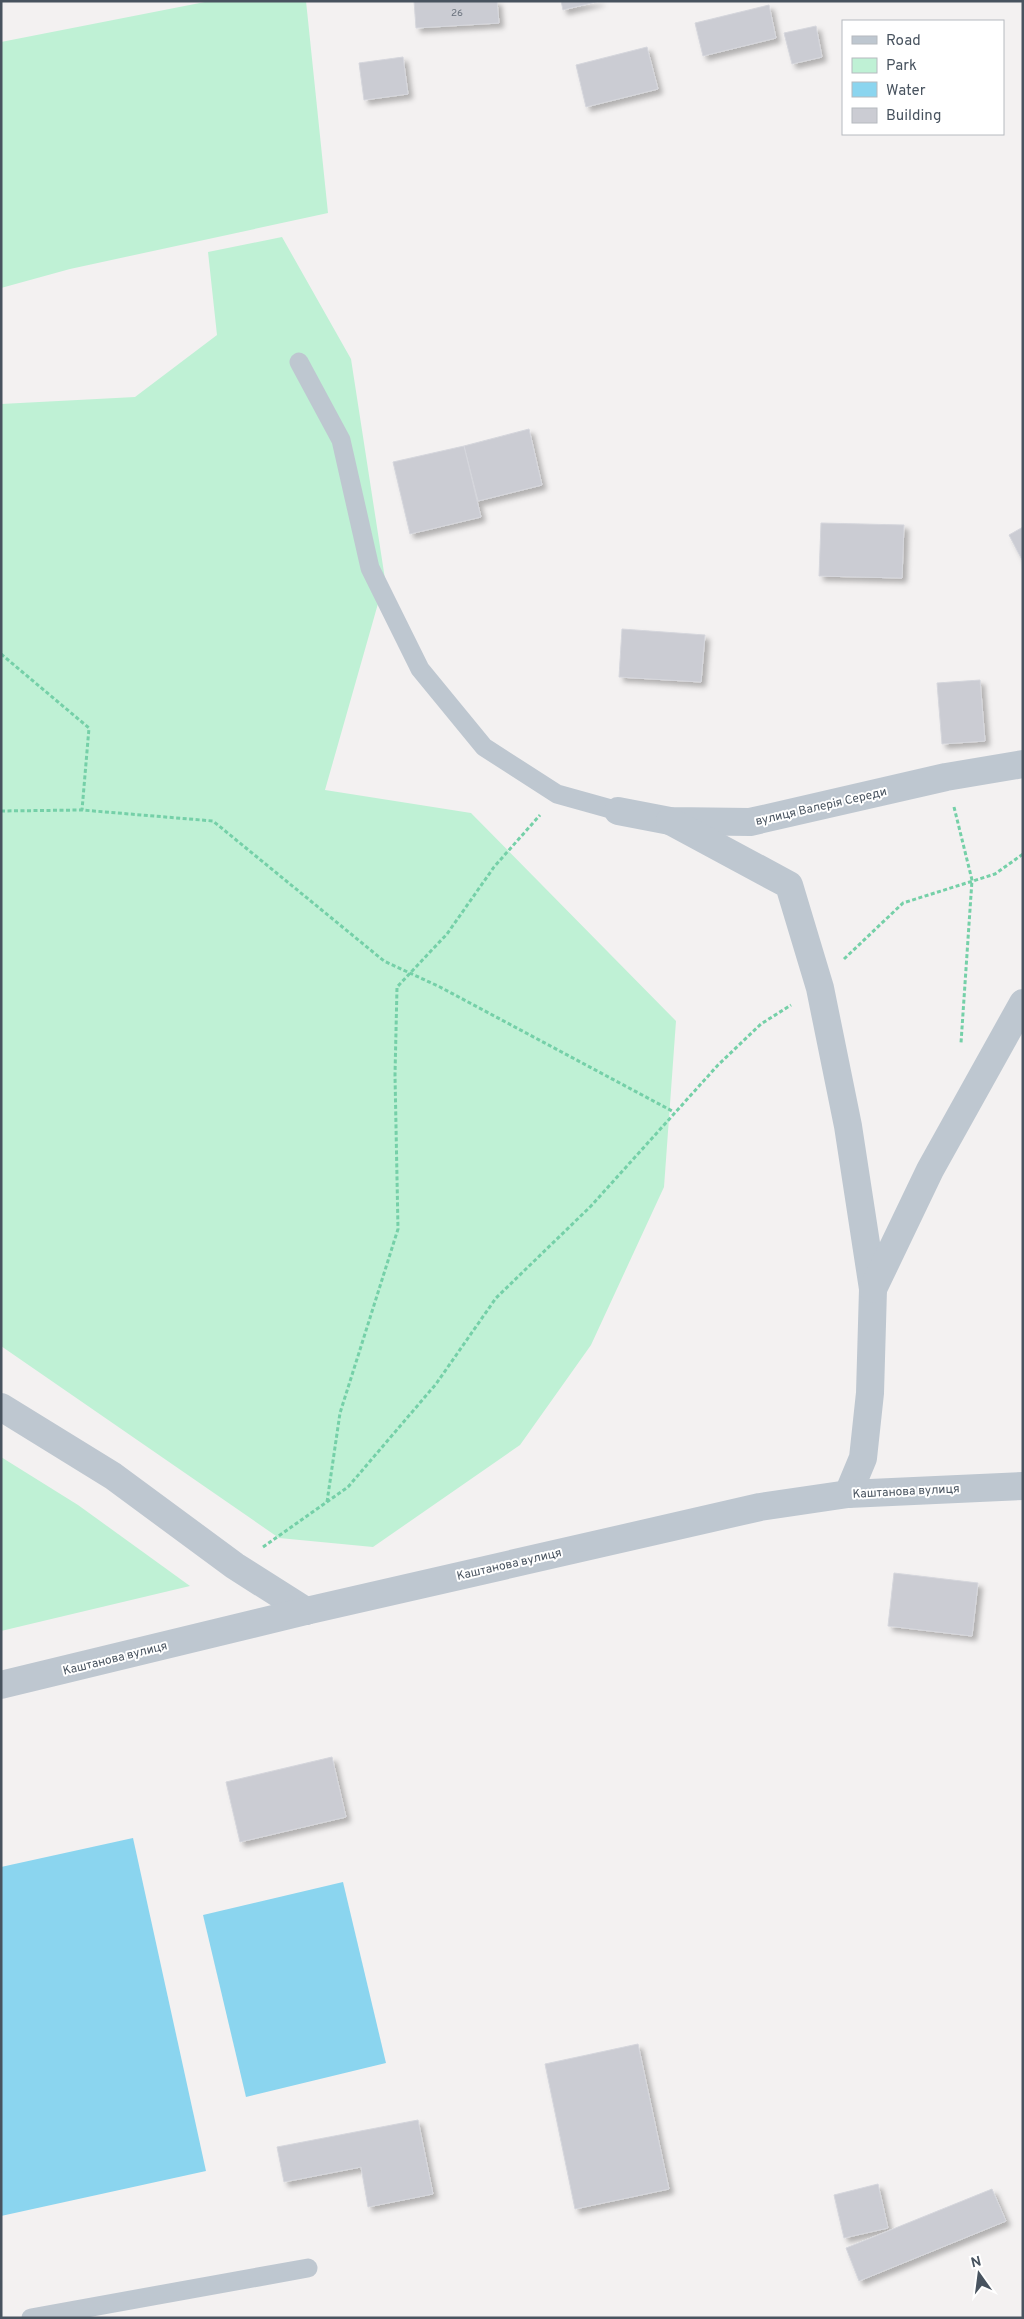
<svg xmlns="http://www.w3.org/2000/svg" width="1024" height="2319" font-family="Overpass,sans-serif">
<defs>
<filter id="shadow"><feDropShadow dx="4.5" dy="4.5" stdDeviation="2.5" flood-color="#0004"/></filter>
</defs>
<rect width="100%" height="100%" fill="#f3f1f1"/>
<g fill="#bff1d5">
<path d="M210 1H306L328 213 70 269 1 288V42Z"/>
<path d="M282 237 351 359 385 579 325 790 471 813 676 1021 664 1187 591 1345 520 1445 373 1547 279 1538 1 1346V404L135 397 217 335 208 252Z"/>
<path d="M1 1457 78 1505 190 1586 1 1631Z"/>
</g>
<g fill="#8bd5ef">
<path d="M133 1838 206 2171 1 2216V1867Z"/>
<path d="M343 1882 386 2063 246 2097 203 1915Z"/>
</g>
<g fill="#cbccd3" stroke="#d5d6dc" filter="url(#shadow)">
<path d="M414 1H497L499 23 416 28Z"/>
<path d="M561 1H600L563 10Z"/>
<path d="M769 5 776 38 703 56 695 23Z"/>
<path d="M816 26 822 57 792 64 784 33Z"/>
<path d="M647 47 658 89 586 107 576 65Z"/>
<path d="M403 57 408 94 364 100 359 63Z"/>
<path d="M529 429 542 485 478 501 464 446Z"/>
<path d="M464 446 481 517 410 534 393 462Z"/>
<path d="M821 523 904 525 902 578 819 576Z"/>
<path d="M1023 527V562L1009 535Z"/>
<path d="M622 629 705 635 701 682 619 677Z"/>
<path d="M980 680 985 741 942 744 937 683Z"/>
<path d="M894 1573 978 1583 972 1636 888 1626Z"/>
<path d="M332 1757 346 1817 240 1842 226 1782Z"/>
<path d="M638 2044 669 2189 575 2209 545 2064Z"/>
<path d="M418 2120 433 2194 368 2207 361 2167 284 2182 277 2147Z"/>
<path d="M878 2184 888 2228 844 2238 834 2195Z"/>
<path d="M992 2189 1006 2221 859 2281 846 2248Z"/>
</g>
<g fill="none" stroke-linecap="round" stroke-linejoin="round">
<g stroke="#75d0a8" stroke-width="3" stroke-dasharray="4 2.5" stroke-linecap="butt">
<path d="M1 654 89 728 82 810"/>
<path d="M954 807 972 880 961 1043"/>
<path d="M1 811 82 810 213 821 384 961 440 987 674 1112"/>
<path d="M844 959 903 903 995 874 1023 854"/>
<path d="M327 1502 340 1413 398 1229 395 1075 397 987 447 934 494 867 540 815"/>
<path d="M263 1547 348 1487 436 1384 496 1298 591 1206 718 1065 761 1024 791 1005"/>
</g>
<g stroke="#bec7d0" stroke-width="19">
<path d="M299 362 341 440 370 568 420 669 484 747 557 794 618 811"/>
<path d="M31 2318 308 2268"/>
</g>
<g stroke="#bec7d0" stroke-width="28">
<path d="M618 811 670 821 750 822 946 777 1023 764"/>
<path d="M670 821 789 885 820 988 848 1126 873 1289 870 1393 863 1458 848 1494"/>
<path d="M873 1289 930 1170 1023 1003"/>
<path d="M1 1407 113 1476 235 1566 306 1611"/>
</g>
<path stroke="#bec7d0" stroke-width="28" d="M1 1685 306 1611 760 1507 848 1494 1023 1486"/>
</g>
<g text-anchor="middle" stroke-width="4" stroke-linejoin="round" paint-order="stroke">
<g font-size="10" fill="#69717c">
<text x="457" y="16">26</text>
</g>
<g font-size="12" fill="#48535f" stroke="#fff">
<text transform="translate(821 806) rotate(-13)" y="4">вулиця Валерія Середи</text>
<text transform="translate(906 1491) rotate(-3)" y="4">Каштанова вулиця</text>
<text transform="translate(509 1564) rotate(-13)" y="4">Каштанова вулиця</text>
<text transform="translate(115 1658) rotate(-14)" y="4">Каштанова вулиця</text>
</g>
</g>
<rect width="1024" height="2319" fill="none" stroke="#48535f" stroke-width="5"/>
<rect x="842" y="20" width="162" height="115" fill="#ffffff" stroke="#b6babf"/>
<rect x="852" y="36" width="25" height="8" fill="#bec7d0" stroke="#b6babf"/>
<text x="886" y="45" font-size="15" fill="#48535f">Road</text>
<rect x="852" y="58" width="25" height="15" fill="#bff1d5" stroke="#b6babf"/>
<text x="886" y="70" font-size="15" fill="#48535f">Park</text>
<rect x="852" y="82" width="25" height="15" fill="#8bd5ef" stroke="#b6babf"/>
<text x="886" y="95" font-size="15" fill="#48535f">Water</text>
<rect x="852" y="108" width="25" height="15" fill="#cbccd3" stroke="#b6babf"/>
<text x="886" y="120" font-size="15" fill="#48535f">Building</text>
<g transform="translate(979 2274) rotate(346)" stroke="#ffffff" stroke-width="4" paint-order="stroke">
<path d="M0-4L9 19L0 12L-9 19Z" fill="#48535f"/>
<text y="-8" font-size="14" font-weight="bold" text-anchor="middle" fill="#48535f">N</text>
</g>
</svg>
